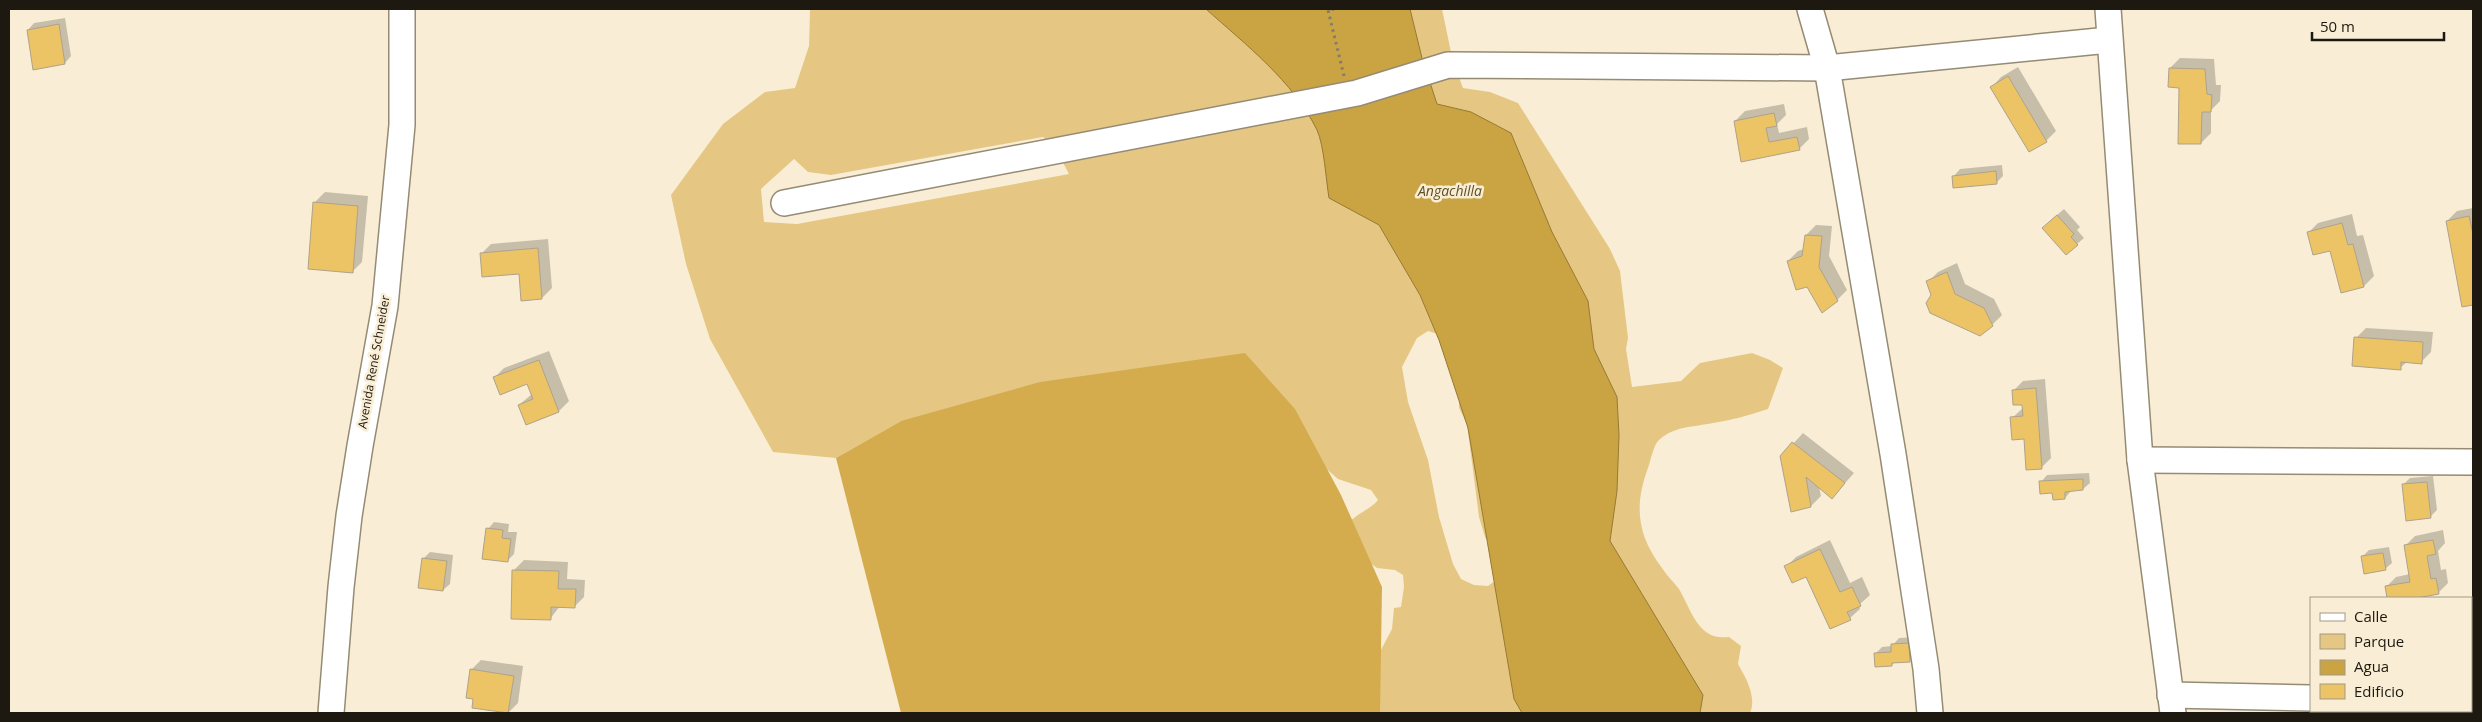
<svg xmlns="http://www.w3.org/2000/svg" width="2482" height="722" font-family="'Open Sans',sans-serif">
<rect width="100%" height="100%" fill="#f9eed5"/>
<path fill="#e5c783" fill-rule="evenodd" d="M810 9H1442L1453 62 1463 88 1490 92 1518 103 1610 249 1620 271 1628 338 1626 349 1632 387 1681 381 1700 363 1752 353 1770 360 1783 368 1768 409C1750 415 1732 420 1713 423 1694 427 1674 426 1659 440 1653 446 1651 460 1648 468 1634 506 1637 535 1662 568 1667 576 1674 582 1679 589 1692 611 1698 641 1729 637L1741 646 1738 664C1746 678 1757 697 1750 713H1362L1374 663 1392 629 1394 608 1401 607 1404 587 1403 575 1395 570 1377 568 1351 549 1348 523C1357 514 1373 507 1378 500L1371 490 1338 479 1321 464 901 421 836 458 773 452 710 339 686 264 671 195 723 124 765 92 795 88 809 46ZM1043 137 1055 147 1069 174 797 224 764 222 761 189 794 159 808 172 831 175ZM1428 331 1441 335 1459 400V408L1467 424 1479 517 1485 537 1498 556 1495 581 1488 586 1474 585 1461 579 1453 564 1439 517 1428 460 1408 402 1402 367 1417 338Z"/>
<path fill="#d4ac4d" d="M1245 353 1295 409 1341 495 1382 587 1380 713H901L836 458 901 421 1040 382Z"/>
<path fill="#caa343" stroke="#967a34" d="M1206 9H1410L1422 58 1437 104 1471 112 1511 133 1552 232 1588 301 1594 349 1617 397 1619 435 1617 491 1610 541 1703 695 1700 713H1522L1514 699 1468 428 1439 340 1420 295 1379 225 1329 198C1326 180 1324 145 1317 130 1293 81 1246 45 1206 9Z"/>
<g fill="#0003">
<path d="M65 18 71 56 65 63 28 30 34 23Z"/>
<path d="M2180 58 2214 59 2216 85H2221L2220 101 2211 110V133L2201 143 2181 87 2170 68Z"/>
<path d="M2018 67 2056 131 2046 141 2030 151 1992 87 2001 77Z"/>
<path d="M1784 104 1786 115 1777 124 1779 133 1807 127 1809 139 1799 149 1742 160 1735 121 1745 111Z"/>
<path d="M2002 165 2003 176 1997 182 1954 176 1960 169Z"/>
<path d="M325 192 368 196 362 262 352 272 315 202Z"/>
<path d="M2473 208V303L2463 305 2447 221 2457 211Z"/>
<path d="M2064 209 2080 227 2077 230 2084 238 2077 244 2050 221Z"/>
<path d="M2352 214 2357 236 2363 235 2374 276 2364 286 2331 249 2308 233 2318 223Z"/>
<path d="M1816 225 1832 226 1829 256 1847 290 1837 300 1808 285 1788 261 1798 251 1804 249 1806 235Z"/>
<path d="M548 239 552 288 542 298 520 273 481 254 491 244Z"/>
<path d="M1957 263 1965 284 1994 299 2002 315 1992 325 1932 295 1928 282 1938 272Z"/>
<path d="M2366 328 2433 332 2431 352 2421 362H2407L2400 368 2356 338Z"/>
<path d="M549 351 569 401 559 411 519 405 532 394 528 383 494 378 504 368Z"/>
<path d="M2045 379 2051 458 2041 468 2012 418 2024 407 2013 391 2023 381Z"/>
<path d="M1803 433 1854 473 1832 498 1819 487 1821 496 1811 506 1781 457Z"/>
<path d="M2089 473 2090 483 2083 489 2071 491 2065 498 2041 482 2047 475Z"/>
<path d="M2433 476 2437 510 2430 517 2403 485 2410 478Z"/>
<path d="M494 522 509 524 508 532H517L514 554 507 561 488 529Z"/>
<path d="M2443 530 2445 543 2438 551 2441 570 2446 569 2448 583 2438 593 2410 598H2389L2386 587 2396 577 2410 574 2405 546 2415 536Z"/>
<path d="M1830 540 1850 583 1862 577 1870 595 1859 605 1860 609 1850 618 1831 628 1806 575 1786 567 1796 557Z"/>
<path d="M2389 547 2392 563 2385 569 2362 557 2369 550Z"/>
<path d="M430 552 453 555 450 584 443 590 424 558Z"/>
<path d="M524 560 568 562 567 579 585 580 584 597 574 607 560 606 550 619 514 570Z"/>
<path d="M1916 637V654L1910 660 1895 661 1892 665 1876 653 1882 647 1892 646 1899 638Z"/>
<path d="M481 660 523 666 518 703 508 713 471 670Z"/>
</g>
<g fill="#ecc465" stroke="#ada28b">
<path d="M59 24 65 64 33 70 27 30Z"/>
<path d="M2169 68 2205 69 2207 94 2212 95 2211 112H2202L2201 144H2178L2179 88 2168 87Z"/>
<path d="M2008 76 2047 142 2029 152 1990 87Z"/>
<path d="M1774 113 1777 126 1766 128 1769 142 1797 137 1800 150 1741 162 1734 121Z"/>
<path d="M1996 171 1997 184 1953 188 1952 176Z"/>
<path d="M313 202 358 206 353 273 308 269Z"/>
<path d="M2057 215 2074 234 2071 237 2078 245 2066 255 2042 228Z"/>
<path d="M2469 216 2473 234V305L2462 307 2446 221Z"/>
<path d="M2342 223 2348 245 2353 244 2364 287 2341 293 2330 251 2313 255 2307 232Z"/>
<path d="M1805 235 1822 236 1819 267 1838 301 1822 313 1807 287 1796 290 1787 261 1802 256Z"/>
<path d="M538 248 542 299 521 301 519 274 482 277 480 253Z"/>
<path d="M1947 272 1955 294 1984 308 1993 326 1980 336 1930 313 1926 303 1931 295 1926 281Z"/>
<path d="M2354 337 2423 342 2422 364 2401 362V370L2352 366Z"/>
<path d="M539 360 559 412 526 425 518 405 533 399 527 384 500 395 493 377Z"/>
<path d="M2036 388 2042 469 2026 470 2024 439 2012 440 2010 417 2023 416 2022 405H2013L2012 390Z"/>
<path d="M1792 442 1845 483 1832 499 1806 477 1811 507 1791 512 1780 456Z"/>
<path d="M2083 479V490L2065 492V499L2053 500 2052 493 2040 494 2039 481Z"/>
<path d="M2427 482 2431 518 2406 521 2402 484Z"/>
<path d="M486 528 503 530 502 538 511 539 508 562 482 559Z"/>
<path d="M2433 540 2436 554 2427 556 2431 579 2436 578 2439 594 2417 598H2387L2385 586 2410 582 2404 545Z"/>
<path d="M1820 549 1840 592 1852 587 1861 606 1847 612 1851 620 1830 629 1806 577 1792 583 1784 566Z"/>
<path d="M2383 553 2386 570 2364 574 2361 556Z"/>
<path d="M422 558 447 561 443 591 418 588Z"/>
<path d="M512 570 559 571 558 589H576L575 608 551 607V620L511 619Z"/>
<path d="M1909 643 1910 662 1892 663V666L1875 667 1874 653 1891 652V644Z"/>
<path d="M470 669 514 676 508 713 472 708 473 699 466 698Z"/>
</g>
<g fill="none" stroke-linecap="round" stroke-linejoin="round">
<defs>
<g id="minor">
<path d="M1810 9 1827 68 1893 454 1926 669 1930 713"/>
<path d="M2108 9 2140 460 2173 713"/>
<path d="M784 203 1357 93 1448 65 1827 68 2109 40"/>
<path d="M2140 460 2473 462"/>
<path d="M2170 695 2311 698"/>
<path d="M2471 701H2473"/>
<path d="M331 713 341 587 349 516 360 446 385 306 402 125V9"/>
</g>
</defs>
<use href="#minor" stroke="#958b74" stroke-width="28"/>
<path stroke="#837c6b" stroke-width="3" stroke-dasharray="2.5 4" stroke-linecap="butt" d="M1334 9 1328 10 1344 76"/>
<use href="#minor" stroke="#fff" stroke-width="25"/>
</g>
<g text-anchor="middle" stroke-width="5" stroke-linejoin="round" paint-order="stroke">
<g font-size="12" fill="#1d1910" stroke="#f9eed5">
<text transform="translate(374 362) rotate(-80)" y="4">Avenida René Schneider</text>
</g>
<g font-size="14" font-style="italic" fill="#604f27" stroke="#f9eed5">
<text x="1450" y="196">Angachilla</text>
</g>
</g>
<rect width="2482" height="722" fill="none" stroke="#1d1910" stroke-width="20"/>
<rect x="2310" y="597" width="162" height="115" fill="#f9eed5" stroke="#a19986"/>
<rect x="2320" y="613" width="25" height="8" fill="#ffffff" stroke="#a19986"/>
<text x="2354" y="622" font-size="15" fill="#1d1910">Calle</text>
<rect x="2320" y="634" width="25" height="15" fill="#e5c783" stroke="#a19986"/>
<text x="2354" y="647" font-size="15" fill="#1d1910">Parque</text>
<rect x="2320" y="660" width="25" height="15" fill="#caa343" stroke="#a19986"/>
<text x="2354" y="672" font-size="15" fill="#1d1910">Agua</text>
<rect x="2320" y="684" width="25" height="15" fill="#ecc465" stroke="#a19986"/>
<text x="2354" y="697" font-size="15" fill="#1d1910">Edificio</text>
<path d="M2312 32v8h132v-8" fill="none" stroke="#1d1910" stroke-width="2.5"/>
<text x="2320" y="32" font-size="15" fill="#1d1910" stroke="#f9eed5" stroke-width="4" paint-order="stroke">50 m</text>
</svg>
